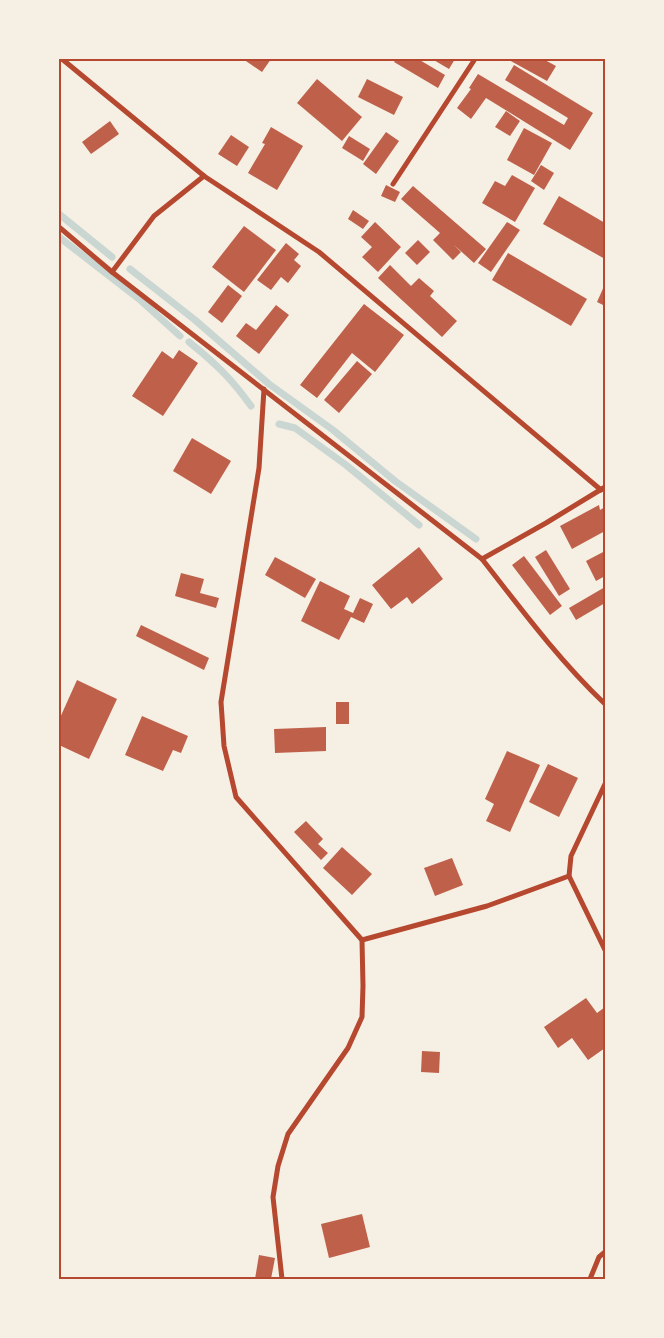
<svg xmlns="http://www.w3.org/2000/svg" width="664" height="1338" font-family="'Source Sans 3',sans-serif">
<rect width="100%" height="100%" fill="#f6efe4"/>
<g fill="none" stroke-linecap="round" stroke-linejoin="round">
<g stroke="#c9d6d2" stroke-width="7">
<path d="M59 214 112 257"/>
<path d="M59 237 139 299 180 336"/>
<path d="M130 269 195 320 269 384 333 430 395 481 476 539"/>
<path d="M189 342C215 363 231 378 251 406"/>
<path d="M279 424 295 428 346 465 419 525"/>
</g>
</g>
<g fill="#bf614a">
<path d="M243 59H271L262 72Z"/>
<path d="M396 59H418L445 75 438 88 394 62Z"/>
<path d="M432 59H455L449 69Z"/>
<path d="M507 59H543L556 66 547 81Z"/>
<path d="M514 65 593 113 570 150 486 98 471 119 457 108 471 89 469 88 478 74 564 125 568 118 505 80Z"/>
<path d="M317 79 362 117 342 141 297 103Z"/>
<path d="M367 79 403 97 394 115 358 97Z"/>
<path d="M506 111 520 121 510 136 495 127Z"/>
<path d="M110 121 119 134 91 154 82 142Z"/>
<path d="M271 127 303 146 277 190 248 173 265 144 262 143Z"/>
<path d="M524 128 552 143 534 175 507 160Z"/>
<path d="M386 132 399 141 376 174 363 164Z"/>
<path d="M231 135 249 147 237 166 218 154Z"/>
<path d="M349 136 370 149 363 161 342 148Z"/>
<path d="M541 165 554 173 544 190 531 181Z"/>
<path d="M512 175 535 188 515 222 482 203 495 181 505 186Z"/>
<path d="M386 185 400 192 395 202 381 196Z"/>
<path d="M413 186 486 249 474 263 454 245 461 252 453 260 433 240 440 233 401 199Z"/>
<path d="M559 196 605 223V259L543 224Z"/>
<path d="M353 210 369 221 363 229 348 219Z"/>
<path d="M375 222 401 247 378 272 362 257 372 247 361 237Z"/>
<path d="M507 222 520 230 491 272 478 263Z"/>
<path d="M244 226 276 250 244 292 212 267Z"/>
<path d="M418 240 430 252 417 265 405 253Z"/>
<path d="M286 243 299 254 294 260 301 266 288 283 281 277 271 290 257 280Z"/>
<path d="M508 253 587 299 571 326 492 280Z"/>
<path d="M390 265 411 286 419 278 434 291 430 296 457 321 442 337 378 278Z"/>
<path d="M605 284V306L597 302Z"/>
<path d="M228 285 242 296 222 323 208 312Z"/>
<path d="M364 304 404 335 375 372 352 353 317 398 300 385Z"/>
<path d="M276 305 289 315 259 354 236 336 246 323 256 330Z"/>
<path d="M179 350 198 363 163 416 132 396 162 351 173 359Z"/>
<path d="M357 361 372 374 339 413 324 400Z"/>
<path d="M192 438 231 461 211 494 173 471Z"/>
<path d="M599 505 600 510 605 507V531L572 549 560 526Z"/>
<path d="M419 547 443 579 412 604 407 597 391 609 372 585Z"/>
<path d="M546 550 570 589 559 596 535 557Z"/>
<path d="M605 551V576L596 581 586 561Z"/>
<path d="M524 556 562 606 550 615 512 565Z"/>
<path d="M275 557 316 579 305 598 265 575Z"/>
<path d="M181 573 204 579 200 593 219 598 216 608 175 596Z"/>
<path d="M320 581 350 596 344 609 353 613 360 598 373 604 364 623 351 617 339 640 301 621Z"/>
<path d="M605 587V603L576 620 569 608Z"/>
<path d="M141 625 209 658 204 670 136 636Z"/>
<path d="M77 680 117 699 89 759 59 745V720Z"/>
<rect x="336" y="702" width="13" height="22"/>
<path d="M142 716 188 736 181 753 173 750 163 771 125 755Z"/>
<path d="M326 727V751L275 753 274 729Z"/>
<path d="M507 751 540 765 510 832 486 821 494 804 485 799Z"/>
<path d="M548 764 578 778 559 817 529 802Z"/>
<path d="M306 821 323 839 318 844 328 853 321 860 294 832Z"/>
<path d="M342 847 372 874 352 895 323 868Z"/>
<path d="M452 858 463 885 435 896 424 868Z"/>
<path d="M586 998 597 1013 605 1007V1048L588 1060 572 1038 558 1048 544 1027Z"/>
<path d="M422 1051 440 1052 439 1073 421 1072Z"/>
<path d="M362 1214 370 1247 329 1258 321 1224Z"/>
<path d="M259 1255 275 1258 271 1279H255Z"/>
</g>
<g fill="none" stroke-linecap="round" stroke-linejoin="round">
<g stroke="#b5482f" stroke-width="5">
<path d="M62 59 204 176 319 252 601 490"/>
<path d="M393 184 475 59"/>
<path d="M59 227 112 272 482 559 546 523 605 487"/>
<path d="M112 272 154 216 204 176"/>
<path d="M264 389 259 468 221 702 224 746 236 797 362 940 363 986 362 1017 348 1048 288 1134 278 1166 273 1197 282 1279"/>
<path d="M482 559C521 609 559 660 605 704"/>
<path d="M605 784 571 856 569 876 605 950"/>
<path d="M362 940 487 906 569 876"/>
<path d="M590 1279 599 1257 605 1252"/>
</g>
</g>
<rect width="664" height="1338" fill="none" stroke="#f6efe4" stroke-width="120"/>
<rect x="60" y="60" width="544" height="1218" fill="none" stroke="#b5482f" stroke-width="2"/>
</svg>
